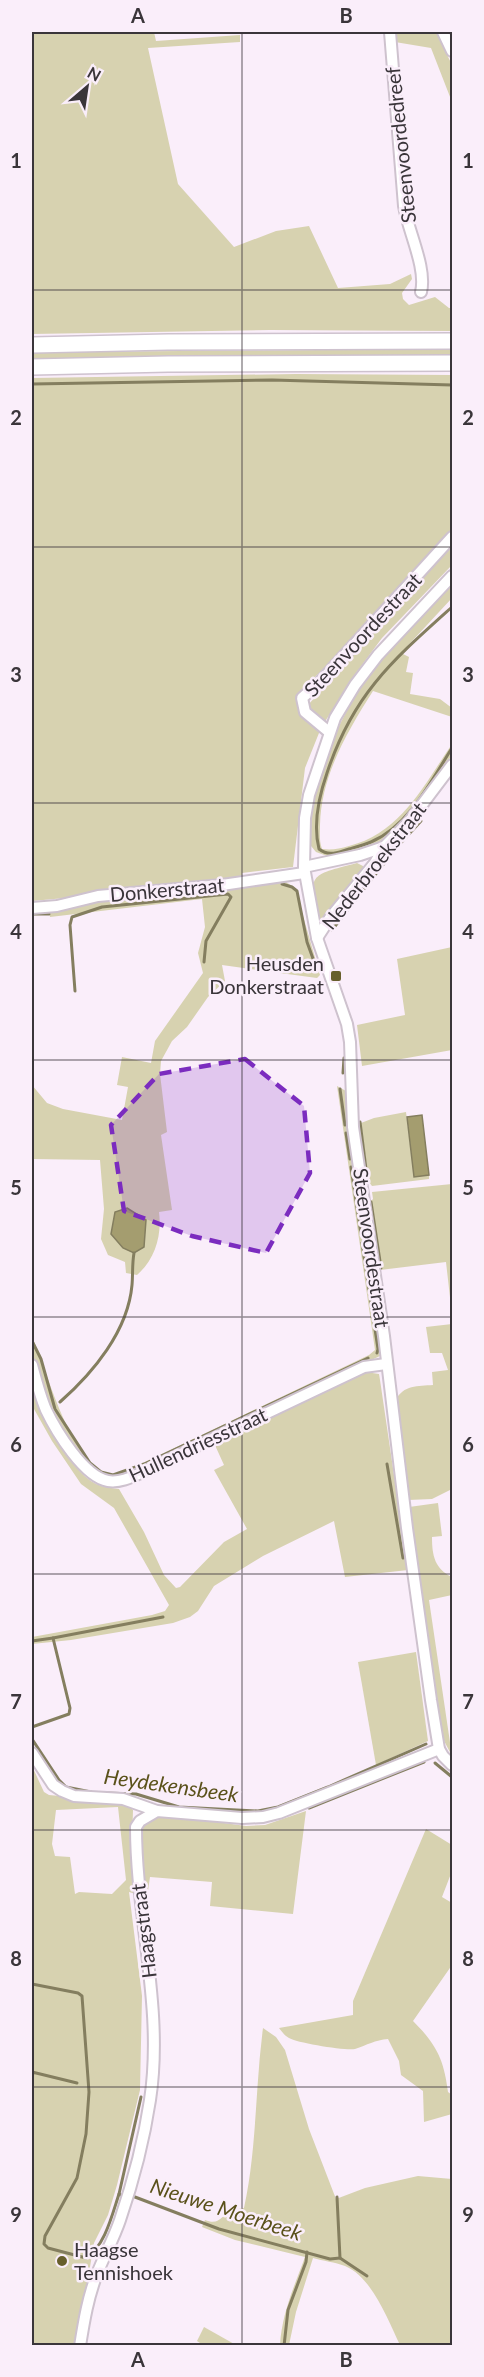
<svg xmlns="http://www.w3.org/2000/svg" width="484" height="2377" font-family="Lato,sans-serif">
<rect width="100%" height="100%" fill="#faeefa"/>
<g fill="#d7d2b0" fill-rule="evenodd">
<path d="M32 32H154L156 41 240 35V42L148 48 178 184 234 247 276 231 309 226 338 288 390 284 411 274 412 279 402 293 403 299 409 305 435 297 449 308H452V331L270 330 32 334Z"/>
<path d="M394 32H436L452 65V102L431 48 395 42Z"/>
<path d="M452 349V356H198L32 359V352Z"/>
<path d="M296 374 452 375V530L350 642 310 682 308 705 452 545V565L382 638 353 677 321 728 305 768 293 867 242 873 245 886 286 882 295 888 320 975 317 978 222 965 225 981 208 997 187 1027 172 1041 161 1061 160 1074 167 1132 161 1135 172 1210 159 1212C162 1236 155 1259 137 1275L126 1273 125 1262 108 1255 101 1239 104 1209 100 1160 32 1159V1085L47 1103 63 1109 122 1120 128 1087 117 1085 122 1057 151 1063 155 1041 203 973 198 953 205 927 202 899 50 917 49 911 66 909 65 898 32 901V378Z"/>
<path d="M452 585V598L401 653 409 657 406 672 413 673 410 694 440 699 452 708V717L373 691C347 732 321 776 320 825 320 833 319 841 322 849 332 850 339 849 349 846 401 833 424 785 452 744V755C435 779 406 829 380 842 365 850 346 852 330 857L316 852 311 846C308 821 314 798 321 774 346 688 392 647 452 585Z"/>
<path d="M357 863 363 866V870L319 923C308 873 308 876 357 863Z"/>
<path d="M452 947V1050L362 1066 357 1025 405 1015 397 959Z"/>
<path d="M337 1086 346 1091 348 1125 380 1356 117 1478 98 1474 70 1444 53 1415 32 1359V1337C47 1369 71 1468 111 1474 118 1475 126 1470 133 1468L369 1355 375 1350Z"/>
<path d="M406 1112 414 1176 429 1175V1179L372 1186 369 1182 361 1123 374 1118Z"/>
<path d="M452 1184V1315L446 1262 380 1270 369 1203 373 1199 372 1192Z"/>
<path d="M452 1324V1489L432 1499 408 1500 396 1400C403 1385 418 1386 433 1385L432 1372 448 1370 442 1353H430L426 1327Z"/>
<path d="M366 1372 379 1374 380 1380 408 1570 345 1577 334 1521 263 1556 214 1586 198 1611 190 1617 173 1623 71 1640 32 1644V1637L152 1615 165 1611 169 1605 114 1508 81 1484 52 1441 34 1409 32 1401V1382C45 1410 67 1470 96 1484 103 1487 111 1488 119 1489L144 1532 164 1575 176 1588 180 1587 224 1542 247 1529 214 1470 224 1465 214 1443Z"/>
<path d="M438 1503 442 1536 432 1537C432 1556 435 1569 452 1577V1595L429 1600 452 1756 442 1737 409 1507Z"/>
<path d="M416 1652 428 1741 376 1765 358 1662Z"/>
<path d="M32 1766 44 1792 49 1795 124 1802 133 1810 132 1843 136 1894 129 1892 142 1996 140 2090 117 2185 108 2215 94 2243 77 2345H32ZM118 1807 126 1880 112 1894 79 1892 75 1894 70 1857 55 1856 52 1844 56 1810Z"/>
<path d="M306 1811 293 1914 210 1906 212 1882 150 1877 147 1898 143 1896 138 1839 141 1827 149 1819 165 1815 246 1826 265 1825Z"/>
<path d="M426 1829 452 1845V1871L442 1897 452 1903V1965L413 2021C436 2044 444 2059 448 2092L452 2095V2114L424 2122 423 2091 401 2075 399 2061 388 2039C375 2040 367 2045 355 2049 347 2051 297 2043 289 2038 285 2036 282 2032 279 2028L353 2015V2001Z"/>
<path d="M263 2028 276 2037 285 2050 309 2129 336 2199 365 2188 418 2176 452 2179V2345H400C388 2320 372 2277 345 2266 335 2262 323 2261 313 2258L296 2312 289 2345H280C282 2313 294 2287 305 2257L235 2240 202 2227 205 2220C220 2226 221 2215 233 2210 236 2209 240 2209 244 2208 257 2149 255 2088 263 2028Z"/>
<path d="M204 2327 236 2345H203L197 2341Z"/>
</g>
<g fill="#a49d6f" stroke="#847e5f" stroke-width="1.5">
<path d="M422 1115 429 1175 414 1177 407 1117Z"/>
<path d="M127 1208 146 1220 144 1247 134 1253 123 1248 111 1234 115 1212Z"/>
</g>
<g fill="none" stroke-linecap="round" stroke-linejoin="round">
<g stroke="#847e5f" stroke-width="3">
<path d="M32 384 272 380 452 385"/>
<path d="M452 607C393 660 353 694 327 773 319 796 313 825 319 849 329 857 338 852 349 849 356 847 364 845 371 842 409 826 431 781 452 748"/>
<path d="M398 846 421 821"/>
<path d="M282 884 292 887 297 891 307 942 316 967"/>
<path d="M32 914H49"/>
<path d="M332 930 389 857"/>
<path d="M75 991 70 925 72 917 102 907 228 894 231 897 206 941 204 962"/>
<path d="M343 1073 344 1058"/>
<path d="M340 1089 345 1125"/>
<path d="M360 1122 367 1177"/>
<path d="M346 1133 350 1159"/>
<path d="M351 1167 361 1234"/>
<path d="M371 1202 381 1268"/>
<path d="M362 1243 378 1349 377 1353"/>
<path d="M32 1341 41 1359 55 1409 90 1463 101 1472 113 1475 144 1464 368 1358"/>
<path d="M60 1402C93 1373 128 1331 132 1285 133 1274 132 1264 134 1253"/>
<path d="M387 1464 403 1558"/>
<path d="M53 1638 163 1617"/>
<path d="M32 1641 53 1638 70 1708 69 1714 32 1727"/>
<path d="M32 1739 59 1780 66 1787 91 1792"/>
<path d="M435 1763 452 1777"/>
<path d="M104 1793 136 1794 179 1807 258 1811 278 1807 328 1787 426 1744"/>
<path d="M309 1808 424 1762"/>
<path d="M32 1984 78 1993 82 1996 89 2092 86 2134 77 2178 45 2236 44 2244 48 2248 86 2258C105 2246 112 2215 119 2194L121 2195"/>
<path d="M32 2072 77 2083"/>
<path d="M32 2079 33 2072"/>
<path d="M119 2194 141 2097"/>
<path d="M135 2197 219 2229 330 2259 340 2258"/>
<path d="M337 2197 340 2258 367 2276"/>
<path d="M284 2346 288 2310 306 2262 307 2252"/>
</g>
<defs>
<g id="minor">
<path d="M390 32 404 206C408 231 427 268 421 292"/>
<path d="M443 32 452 51"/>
<path d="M452 576 378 655 355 685 335 718 309 795 305 818 304 867 317 938 347 1024 350 1042 353 1127 384 1336 407 1528 431 1700 439 1749 443 1756 452 1765"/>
<path d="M329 732 305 712 302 698 320 682 452 537"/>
<path d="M304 867 360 855 384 847"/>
<path d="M32 908 57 906 98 896 222 885 304 873"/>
<path d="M317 938 330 918 375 863 384 847 409 822 452 765"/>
<path d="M32 1365C36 1380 40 1396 46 1410 56 1431 84 1477 108 1481 120 1483 132 1477 143 1472L364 1367 386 1364"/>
<path d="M32 1753 53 1785 62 1791 74 1796 123 1799 157 1811"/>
<path d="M80 2346C84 2321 88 2297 97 2274 104 2256 114 2238 120 2220 133 2182 144 2140 150 2100 164 2009 136 1918 136 1827L140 1821 157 1811 242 1818 263 1817 279 1813 439 1749"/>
</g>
<g id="highway">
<path d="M32 345 168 342 452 341"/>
<path d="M32 367 168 364 452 363"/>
</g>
</defs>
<use href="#minor" stroke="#cec2ce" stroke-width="14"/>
<use href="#highway" stroke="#cec2ce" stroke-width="18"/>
<use href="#minor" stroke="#fff" stroke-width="10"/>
<use href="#highway" stroke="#fff" stroke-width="15"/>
</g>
<path fill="#7b2cbf" fill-opacity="0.2" stroke="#7b2cbf" stroke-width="4.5" stroke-dasharray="12 8" stroke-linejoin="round" d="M245 1059 304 1106 310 1173 266 1253 192 1236 124 1211 111 1125 159 1074Z"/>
<path fill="none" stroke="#3a353a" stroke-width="1.5" stroke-opacity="0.55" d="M242 32V2346M32 290H452M32 547H452M32 803H452M32 1060H452M32 1317H452M32 1574H452M32 1830H452M32 2087H452"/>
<g fill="#675f2c" stroke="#faeefa" stroke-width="2">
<rect x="330" y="970" width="12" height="12" rx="3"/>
<circle cx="62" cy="2261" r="6"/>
</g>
<g text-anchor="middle" stroke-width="5" stroke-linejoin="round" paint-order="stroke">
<g font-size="20" fill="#3a353a" stroke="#faeefa">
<text transform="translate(401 145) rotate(-96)" y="7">Steenvoordedreef</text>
<text transform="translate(363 635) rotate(-47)" y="7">Steenvoordestraat</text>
<text transform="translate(374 866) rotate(-52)" y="7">Nederbroekstraat</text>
<text transform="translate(167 890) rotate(-5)" y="7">Donkerstraat</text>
<text transform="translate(371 1248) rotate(82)" y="7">Steenvoordestraat</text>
<text transform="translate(198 1445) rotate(-25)" y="7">Hullendriesstraat</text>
<text transform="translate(144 1931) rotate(-97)" y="7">Haagstraat</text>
</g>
<g font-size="20" fill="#3a353a" stroke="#faeefa" text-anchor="end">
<text x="324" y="971">Heusden<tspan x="324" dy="23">Donkerstraat</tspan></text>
<text x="74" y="2257" text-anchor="start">Haagse<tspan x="74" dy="23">Tennishoek</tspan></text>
</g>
<g font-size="21" font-style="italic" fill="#5a511a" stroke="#faeefa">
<text transform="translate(171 1786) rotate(8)" y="7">Heydekensbeek</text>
<text transform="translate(226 2210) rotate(18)" y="7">Nieuwe Moerbeek</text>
</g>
</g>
<rect width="484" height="2377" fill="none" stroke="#faeefa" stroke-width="66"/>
<g transform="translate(87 87) rotate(29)" stroke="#faeefa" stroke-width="4.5" paint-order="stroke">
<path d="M0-4.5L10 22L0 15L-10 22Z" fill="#3a353a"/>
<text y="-9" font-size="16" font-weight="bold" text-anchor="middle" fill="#3a353a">N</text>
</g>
<rect x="33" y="33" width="418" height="2311" fill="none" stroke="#3a353a" stroke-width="2"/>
<g font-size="20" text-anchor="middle" font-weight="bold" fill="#3a353a">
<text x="138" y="23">A</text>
<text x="346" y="23">B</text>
<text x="16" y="168">1</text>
<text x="468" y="168">1</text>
<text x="16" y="425">2</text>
<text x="468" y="425">2</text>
<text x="16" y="682">3</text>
<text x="468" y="682">3</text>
<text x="16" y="939">4</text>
<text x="468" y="939">4</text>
<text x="16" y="1195">5</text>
<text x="468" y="1195">5</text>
<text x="16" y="1452">6</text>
<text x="468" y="1452">6</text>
<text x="16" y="1709">7</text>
<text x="468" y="1709">7</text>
<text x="16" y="1966">8</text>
<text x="468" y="1966">8</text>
<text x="16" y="2222">9</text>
<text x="468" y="2222">9</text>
<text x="138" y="2367">A</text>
<text x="346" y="2367">B</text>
</g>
</svg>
